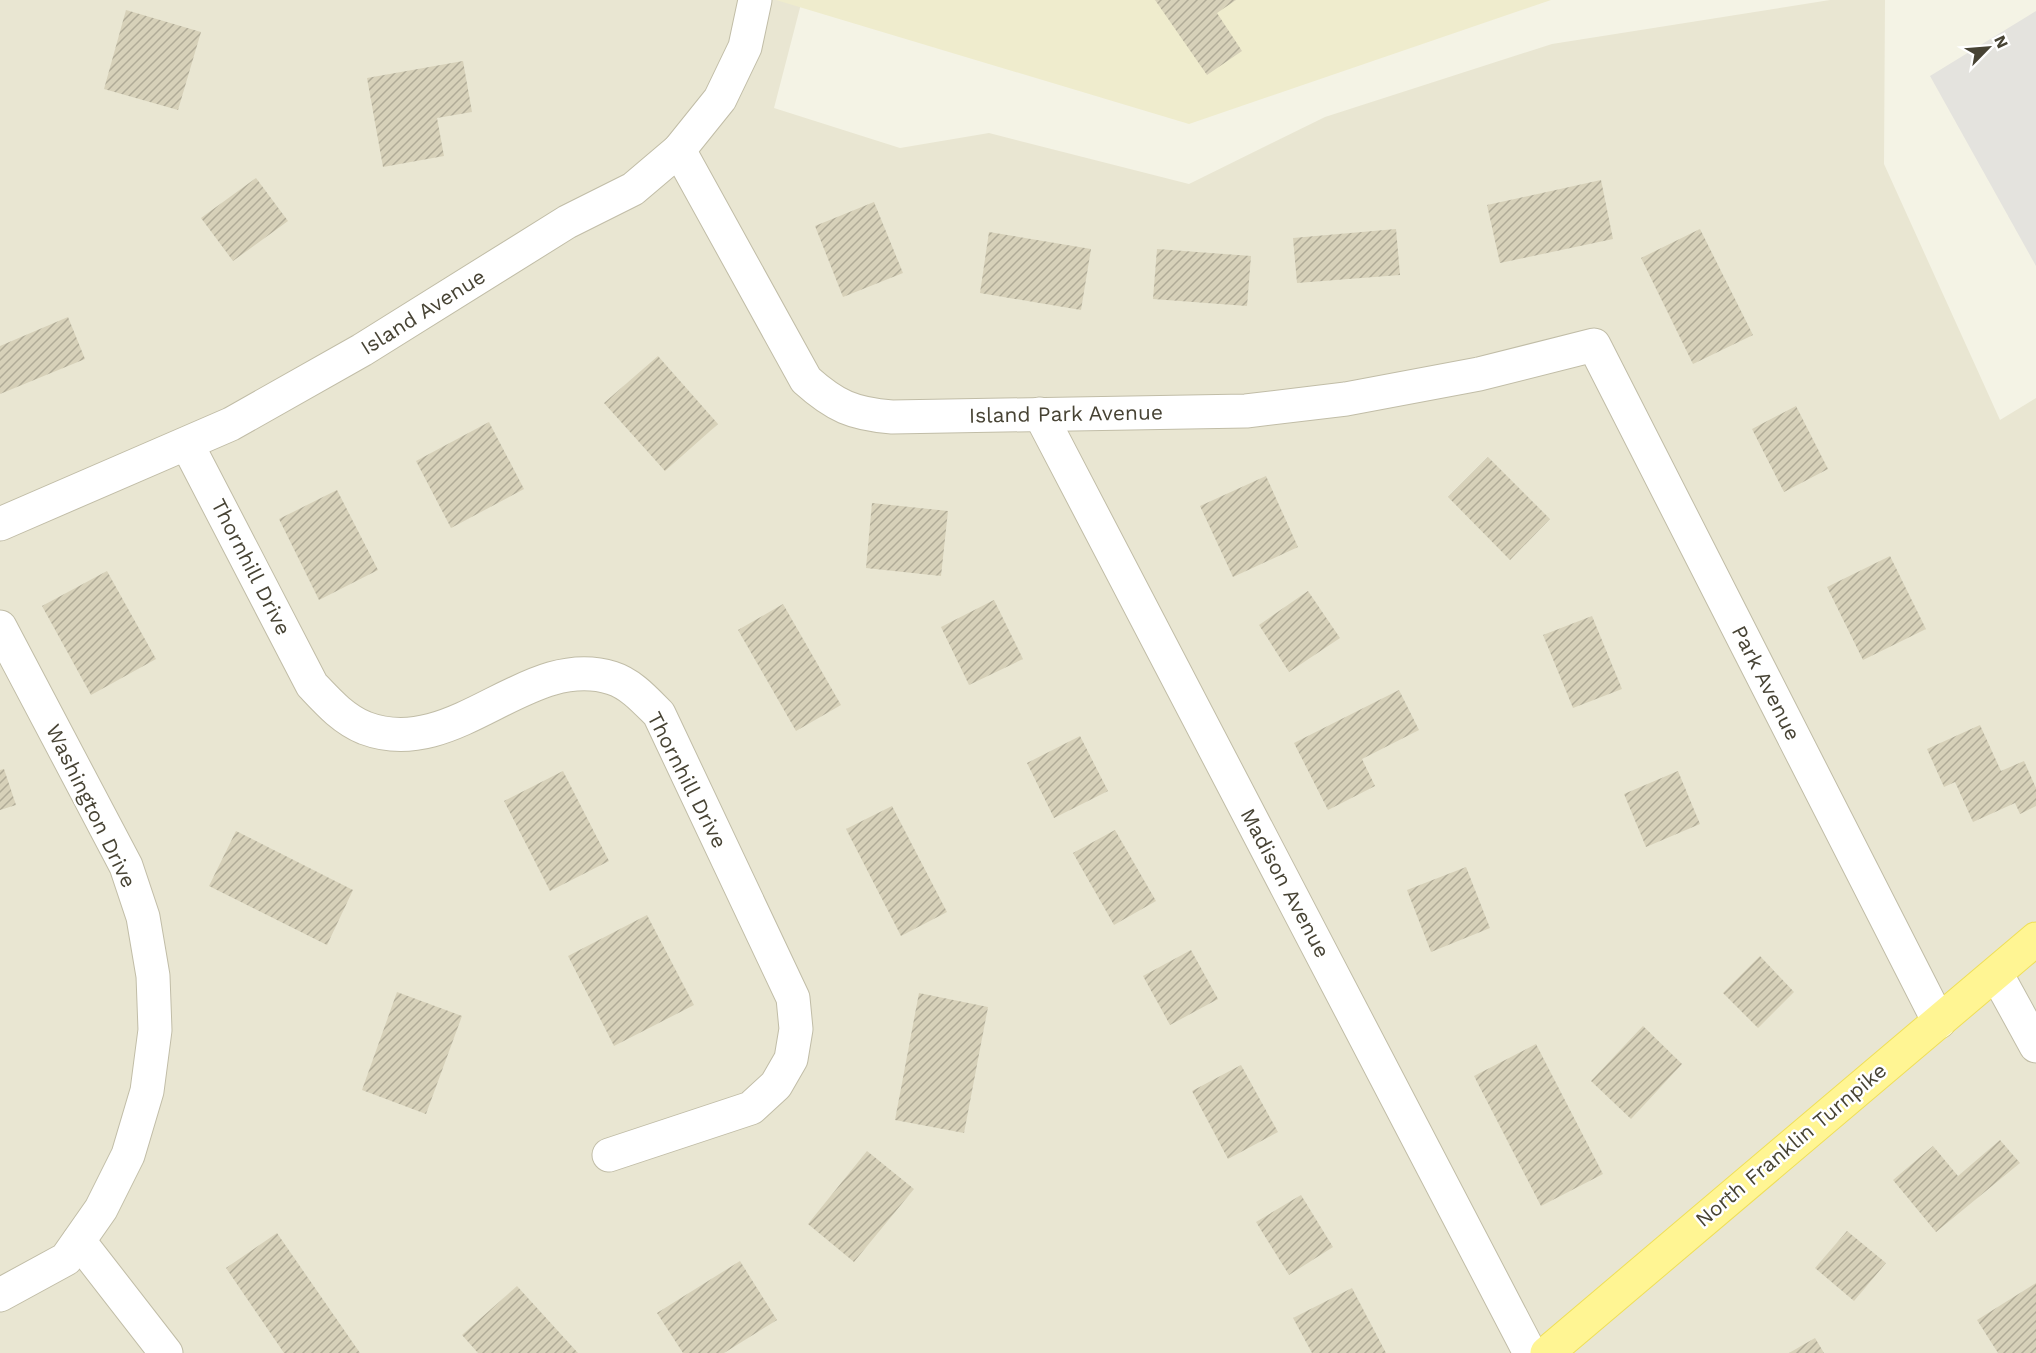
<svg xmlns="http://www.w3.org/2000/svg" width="2036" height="1353" font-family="'Work Sans',sans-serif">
<defs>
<pattern id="building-hatch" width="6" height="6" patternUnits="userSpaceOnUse" patternTransform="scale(1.5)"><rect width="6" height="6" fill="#d7d1b9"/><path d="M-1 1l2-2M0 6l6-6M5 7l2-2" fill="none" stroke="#b0ab97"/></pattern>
</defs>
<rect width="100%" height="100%" fill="#f4f3e5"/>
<path fill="#e9e6d2" d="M0 0H802L774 108 900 148 989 133 1189 184 1325 117 1552 44 1830 0H1885L1884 164 2000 420 2036 398V1353H0Z"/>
<path fill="#efeccd" d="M776 0H1551L1189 124Z"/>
<path fill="#e4e3de" d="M2036 11V266L1930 76Z"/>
<g fill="url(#building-hatch)">
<path d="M1155 0H1236L1217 13 1242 51 1207 75Z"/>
<path d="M126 10 201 32 178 110 104 89Z"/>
<path d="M463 61 472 112 437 118 444 156 383 167 367 78Z"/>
<path d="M256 178 288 221 233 261 201 218Z"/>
<path d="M1601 180 1613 239 1500 263 1487 205Z"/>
<path d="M874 202 903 273 843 297 815 226Z"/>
<path d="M1396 229 1400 275 1297 283 1293 238Z"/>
<path d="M1700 229 1753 335 1693 364 1641 258Z"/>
<path d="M989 232 1091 249 1081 310 980 293Z"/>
<path d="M1157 249 1251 256 1247 306 1153 299Z"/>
<path d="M68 317 85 359 0 394V346Z"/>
<path d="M658 356 718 424 665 471 604 403Z"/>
<path d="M1796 406 1828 469 1784 492 1752 429Z"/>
<path d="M489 422 524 489 451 528 416 461Z"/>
<path d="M1488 457 1550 519 1510 560 1448 497Z"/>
<path d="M1266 476 1298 547 1233 577 1200 506Z"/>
<path d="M337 490 378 570 319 600 279 519Z"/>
<path d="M872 503 948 511 941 576 866 568Z"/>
<path d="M1890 556 1926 629 1863 660 1827 587Z"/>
<path d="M107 571 156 659 91 695 42 606Z"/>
<path d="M1308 591 1340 638 1289 672 1259 625Z"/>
<path d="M994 600 1023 659 969 685 941 627Z"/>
<path d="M783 604 841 705 796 731 738 630Z"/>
<path d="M1592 616 1622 689 1573 708 1543 635Z"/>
<path d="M1399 690 1419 730 1362 759 1375 786 1328 810 1294 743Z"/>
<path d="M1980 725 2001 771 2024 761 2036 788V806L2020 814 2015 803 1973 822 1955 782 1944 787 1927 749Z"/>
<path d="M1080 736 1108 791 1054 818 1027 763Z"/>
<path d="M4 769 16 805 0 810V770Z"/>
<path d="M563 771 609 861 550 891 504 801Z"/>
<path d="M1678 771 1700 824 1646 847 1624 794Z"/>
<path d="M892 806 947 912 901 936 846 829Z"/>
<path d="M1115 830 1156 901 1114 925 1073 853Z"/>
<path d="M236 831 353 890 327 945 209 886Z"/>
<path d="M1466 867 1490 928 1431 952 1407 890Z"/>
<path d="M647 915 694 1005 614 1046 568 956Z"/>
<path d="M1191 950 1218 999 1170 1025 1143 976Z"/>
<path d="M1760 956 1794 992 1758 1028 1723 993Z"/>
<path d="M397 992 462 1016 426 1114 362 1090Z"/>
<path d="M919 993 988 1007 964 1133 895 1120Z"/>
<path d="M1643 1026 1682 1064 1631 1119 1591 1081Z"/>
<path d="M1536 1044 1603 1174 1541 1206 1474 1076Z"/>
<path d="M1241 1065 1278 1132 1228 1159 1192 1091Z"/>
<path d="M2000 1140 2020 1163 1936 1232 1893 1180 1933 1146 1958 1176Z"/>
<path d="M867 1151 914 1189 854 1262 808 1224Z"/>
<path d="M1301 1195 1333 1247 1289 1275 1256 1222Z"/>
<path d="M1847 1231 1886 1263 1854 1301 1815 1268Z"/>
<path d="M277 1233 360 1353H284L226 1268Z"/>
<path d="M740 1261 777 1320 724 1353H683L657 1313Z"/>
<path d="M2036 1283V1353H1998L1977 1320Z"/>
<path d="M517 1286 578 1353H478L462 1335Z"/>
<path d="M1352 1288 1386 1353H1312L1293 1318Z"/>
<path d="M1815 1338 1824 1353H1789Z"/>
</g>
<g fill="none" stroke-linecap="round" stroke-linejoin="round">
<defs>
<g id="minor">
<path d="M679 150 806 380C835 406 853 414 892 417L1246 411 1346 399 1479 374 1594 345 1939 1022"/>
<path d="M1040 414 1530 1353"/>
<path d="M187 444 312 685C328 702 343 719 365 728 455 762 526 651 612 678 631 684 645 700 659 714L793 998 796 1029 791 1059 776 1085 751 1108 609 1155"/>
<path d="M0 524 231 424 362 350 567 222 633 189 679 150 720 99 745 47 755 0"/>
<path d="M0 627 126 866 143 917 153 976 155 1030 147 1091 128 1155 101 1209 66 1259 0 1295"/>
<path d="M1997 975 2036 1046"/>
<path d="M79 1241 166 1353"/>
</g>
<path id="major" d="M1547 1353 2036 939"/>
</defs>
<use href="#minor" stroke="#c1bda7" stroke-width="35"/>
<use href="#major" stroke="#efdf58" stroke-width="35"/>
<use href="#minor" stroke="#fff" stroke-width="33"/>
<use href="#major" stroke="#fff593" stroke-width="33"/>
</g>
<g text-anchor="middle" stroke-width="5" stroke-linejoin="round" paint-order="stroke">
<g font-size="21" fill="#474334" stroke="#fff">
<text transform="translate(423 312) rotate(-32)" y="7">Island Avenue</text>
<text transform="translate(1066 414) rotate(-1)" y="7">Island Park Avenue</text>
<text transform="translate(251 567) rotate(63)" y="7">Thornhill Drive</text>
<text transform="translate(1766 683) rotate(63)" y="7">Park Avenue</text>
<text transform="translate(687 780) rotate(63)" y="7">Thornhill Drive</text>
<text transform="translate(91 806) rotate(64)" y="7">Washington Drive</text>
<text transform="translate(1285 883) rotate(62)" y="7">Madison Avenue</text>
<text transform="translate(1791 1145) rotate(-40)" y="7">North Franklin Turnpike</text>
</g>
</g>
<g transform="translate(1988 48) rotate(65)" stroke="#ffffff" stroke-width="4.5" paint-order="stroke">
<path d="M0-4.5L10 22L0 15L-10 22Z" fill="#474334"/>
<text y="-9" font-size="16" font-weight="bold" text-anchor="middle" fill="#474334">N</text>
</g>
</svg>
